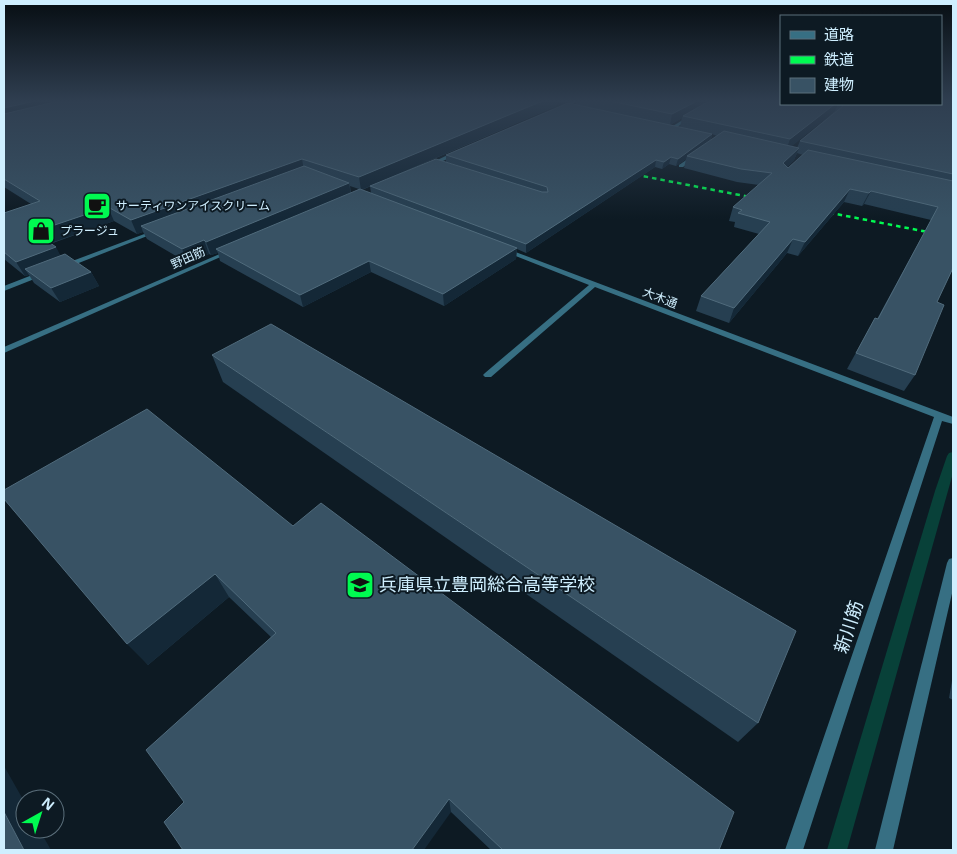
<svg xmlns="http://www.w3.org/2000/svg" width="957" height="854" font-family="'Open Sans','Noto Sans JP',sans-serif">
<rect width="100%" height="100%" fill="#0d1a23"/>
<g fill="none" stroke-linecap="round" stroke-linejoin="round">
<path fill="#084139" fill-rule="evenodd" d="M953 452V473L847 850H827L935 491 947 456 949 453Z"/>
<g fill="#376f83" fill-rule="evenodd">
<path d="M575 100H580L560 110 556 109Z"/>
<path d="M691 115 695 116 672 130 668 129Z"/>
<path d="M458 150 460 153 430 167 425 166Z"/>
<path d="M695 154 700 155 683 167H679V165Z"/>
<path d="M155 230 160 231 66 268 59 266Z"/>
<path d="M505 248 953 417V424L942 421 803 850H785L934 417 595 287 491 377H485L483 375 485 373 589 285 503 251 502 250Z"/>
<path d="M229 250 234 251 4 353V347Z"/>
<path d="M40 272 47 274 4 291V286Z"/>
<path d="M953 558V589L893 850H875L947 563 949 559Z"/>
</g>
<g stroke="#00fa51" stroke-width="2.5" stroke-dasharray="4.5 4" stroke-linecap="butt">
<path d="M627 173 760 199"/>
<path d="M821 211 953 237"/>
</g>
</g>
<g fill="#263f51" fill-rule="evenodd">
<path d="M4 100H574L566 102 557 101 556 106 362 190 371 193 370 186 494 177 446 162V155L576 104V100H781V104H941L953 100V268L937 302 915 375 904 391 847 369 875 318 877 319 931 220 864 204 862 206 844 202 798 256 787 253 729 323 696 311 701 296 759 234 734 227 735 222 729 221 733 207 759 185 737 182 684 168 686 159 676 166 669 164 662 169 655 167 526 253 517 249 516 259 444 306 371 272 303 307 220 261 218 253 211 255 209 254 188 263 147 239 143 232 137 234 114 221 50 244 61 256 91 272 99 286 60 302 34 283 29 275 25 276 4 259V213L31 204 4 187ZM835 111 800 141 797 148 791 146ZM682 118 680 127 670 125ZM712 134 717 136 711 140ZM797 153 803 155 788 168 787 167 794 160ZM350 186 359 189 351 193Z"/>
<path d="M212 355 758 723 738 742 223 382Z"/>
<path d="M4 499 293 526 719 850H491L451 812 184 802 271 637 229 597 148 665Z"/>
<path d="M953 675V700L949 698Z"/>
</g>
<g fill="#142837">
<path d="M39 100H89L4 120V108Z"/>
<path d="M545 100H557L556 106 361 190 359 177Z"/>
<path d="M566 100H574L566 102Z"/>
<path d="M699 100H715L683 116 682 118 670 125 672 114Z"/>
<path d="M835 104H838L835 111 786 151 790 139Z"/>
<path d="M712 134 710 141 687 156 686 159 676 166 678 159Z"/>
<path d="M799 148 794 160 779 176 783 163Z"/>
<path d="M671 157 669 164 662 169 664 162Z"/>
<path d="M302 159 304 171 141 226 143 232 137 234 131 220Z"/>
<path d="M656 160 655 167 526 253V244Z"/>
<path d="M349 183 351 195 216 249 218 253 211 255 206 242Z"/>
<path d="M850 189 844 202 798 256 805 242Z"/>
<path d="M871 191 864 204 862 206 869 193Z"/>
<path d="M108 207 114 221 42 246 34 232Z"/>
<path d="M793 239 787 253 729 323 734 308Z"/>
<path d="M204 240 209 254 188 263 182 249Z"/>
<path d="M56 247 64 262 25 269 29 275 25 276 16 262Z"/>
<path d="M517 248 516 259 444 306 443 294Z"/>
<path d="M369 261 371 272 303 307 300 295Z"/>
<path d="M91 272 99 286 60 302 51 288Z"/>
<path d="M215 574 229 597 148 665 127 644Z"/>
<path d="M4 766 25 803V829H39L51 850H24L4 812Z"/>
<path d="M449 799 451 812 424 850H412Z"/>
</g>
<g fill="#385264" stroke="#506b7c">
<path d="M4 100H39L4 108Z"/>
<path d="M63 100H545L359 177 302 159 131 220 108 207 34 232 56 247 16 262 4 252V213L40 201 4 179V114Z"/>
<path d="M605 100H699L672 114Z"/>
<path d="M711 100H781V104H835L790 139 683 116Z"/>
<path d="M941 100H953V174L800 141 843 106 841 104H941Z"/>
<path d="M568 103 712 134 678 159 671 157 664 162 656 160 526 244 370 186 436 159 542 192H548L547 187 446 155Z"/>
<path d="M724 131 799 148 783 163 788 168 808 150 953 181V268L937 302 944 305 915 375 856 353 875 318 878 319 938 207 871 191 869 193 850 189 805 242 793 239 734 308 701 296 770 222 738 213 742 210 733 207 772 173 741 169 687 156Z"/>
<path d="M304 166 349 183 206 242 204 240 182 249 141 226Z"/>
<path d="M360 189 517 248 443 294 369 261 300 295 216 249Z"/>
<path d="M65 254 91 272 51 288 25 269Z"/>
<path d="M271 324 796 631 758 723 212 355Z"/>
<path d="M147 409 293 526 321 503 734 812 719 850H503L449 799 412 850H183L164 822 184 802 146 750 276 633 215 574 127 644 4 499V490Z"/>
<path d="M4 812 24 850H4Z"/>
</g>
<linearGradient id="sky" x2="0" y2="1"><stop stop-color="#070e13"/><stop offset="0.46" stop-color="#2f3e50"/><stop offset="1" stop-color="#2f3e50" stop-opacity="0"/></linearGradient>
<rect width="957" height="219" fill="url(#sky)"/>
<defs>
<symbol id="cafe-square" viewBox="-11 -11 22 22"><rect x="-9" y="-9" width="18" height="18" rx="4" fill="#00fa51" stroke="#0d1a23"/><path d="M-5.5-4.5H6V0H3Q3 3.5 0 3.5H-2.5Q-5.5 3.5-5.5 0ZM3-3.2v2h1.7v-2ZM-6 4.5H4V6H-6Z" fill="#111"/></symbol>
<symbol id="shop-square" viewBox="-11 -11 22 22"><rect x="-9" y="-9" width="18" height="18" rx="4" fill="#00fa51" stroke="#0d1a23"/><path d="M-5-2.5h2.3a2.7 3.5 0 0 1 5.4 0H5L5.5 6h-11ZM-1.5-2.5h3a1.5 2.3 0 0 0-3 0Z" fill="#111"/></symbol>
<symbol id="school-square" viewBox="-11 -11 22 22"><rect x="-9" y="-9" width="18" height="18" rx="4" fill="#00fa51" stroke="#0d1a23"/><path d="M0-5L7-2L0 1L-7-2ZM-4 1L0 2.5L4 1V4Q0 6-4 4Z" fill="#111"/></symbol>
</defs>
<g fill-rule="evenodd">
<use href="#cafe-square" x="81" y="190" width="32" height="32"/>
<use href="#shop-square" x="25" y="215" width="32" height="32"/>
<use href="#school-square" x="344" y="569" width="32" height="32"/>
</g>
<g text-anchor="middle" stroke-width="4" stroke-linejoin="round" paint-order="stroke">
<g font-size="12" fill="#cfefff" stroke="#0d1a23" text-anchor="start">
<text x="116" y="210">サーティワンアイスクリーム</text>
<text x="60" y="235">プラージュ</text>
</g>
<g font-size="12" fill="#cfefff" stroke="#0d1a23">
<text transform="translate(188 258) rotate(-24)" y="4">野田筋</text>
<text transform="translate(660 298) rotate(21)" y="4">大木通</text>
</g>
<g font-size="18" fill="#cfefff" stroke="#0d1a23" text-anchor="start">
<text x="379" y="591">兵庫県立豊岡総合高等学校</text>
</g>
<g font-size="18" fill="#cfefff" stroke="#0d1a23">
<text transform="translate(849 627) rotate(-72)" y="6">新川筋</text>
</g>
</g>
<rect width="957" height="854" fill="none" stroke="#cfefff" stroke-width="10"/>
<rect x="780" y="15" width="162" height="90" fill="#0d1a23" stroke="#5b6f7b"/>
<rect x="790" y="31" width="25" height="8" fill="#376f83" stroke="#5b6f7b"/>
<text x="824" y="40" font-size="15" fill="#cfefff">道路</text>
<rect x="790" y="56" width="25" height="8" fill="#00fa51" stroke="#5b6f7b"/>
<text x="824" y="65" font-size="15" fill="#cfefff">鉄道</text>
<rect x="790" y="78" width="25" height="15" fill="#385264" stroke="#5b6f7b"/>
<text x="824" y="90" font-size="15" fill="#cfefff">建物</text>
<g transform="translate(40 814) rotate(39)"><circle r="24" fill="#0d1a23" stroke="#5b6f7b"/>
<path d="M0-4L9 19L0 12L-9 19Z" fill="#00fa51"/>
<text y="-8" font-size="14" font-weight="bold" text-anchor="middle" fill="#cfefff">N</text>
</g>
</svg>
